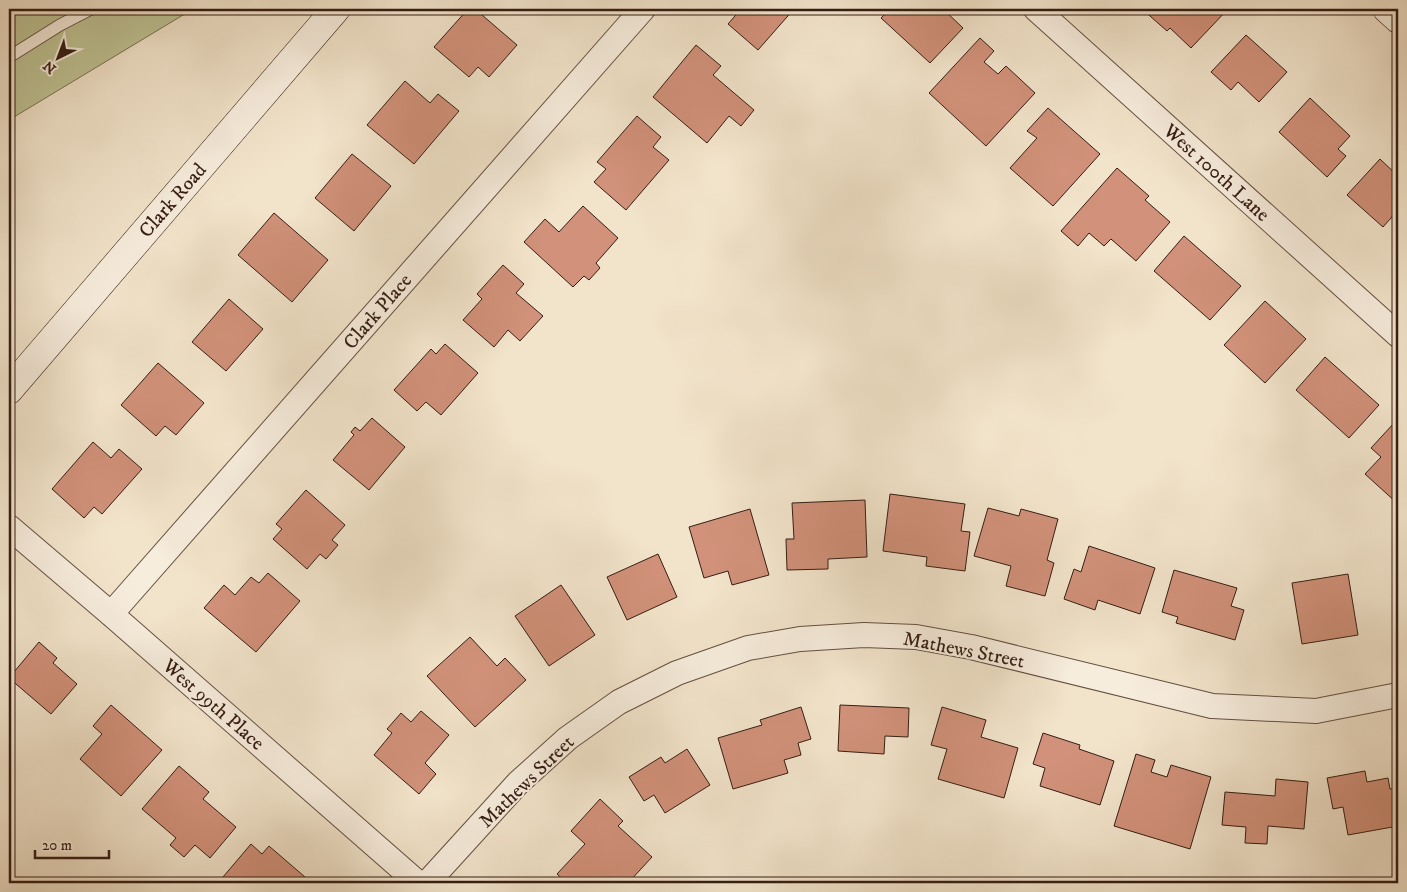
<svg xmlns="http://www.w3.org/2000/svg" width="1407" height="892" font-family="'IM FELL DW Pica',serif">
<rect width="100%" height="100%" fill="#f2e4cb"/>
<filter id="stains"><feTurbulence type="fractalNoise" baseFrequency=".004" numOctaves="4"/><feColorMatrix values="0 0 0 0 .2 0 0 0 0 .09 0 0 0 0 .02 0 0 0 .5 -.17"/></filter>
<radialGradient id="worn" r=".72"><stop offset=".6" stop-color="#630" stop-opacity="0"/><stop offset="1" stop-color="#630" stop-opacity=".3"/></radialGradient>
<path fill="#bfc394" stroke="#7a7054" d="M9 9H193L9 120Z"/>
<g fill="#d1917a" stroke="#351d13">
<path d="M468 9H475L517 45 489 77 478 67 469 77 434 47Z"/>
<path d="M741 9H794L758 50 728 24Z"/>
<path d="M890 9H943L963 28 930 63 881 18Z"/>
<path d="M1142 9H1228L1191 48 1170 28 1167 31Z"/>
<path d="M1246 35 1287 72 1259 102 1238 82 1231 90 1211 72Z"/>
<path d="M980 38 994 51 984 62 998 74 1006 66 1035 93 986 146 929 93Z"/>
<path d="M696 45 721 66 713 75 754 110 741 126 729 116 707 143 653 97Z"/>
<path d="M405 81 430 103 438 94 459 111 414 164 367 125Z"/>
<path d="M1310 98 1350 136 1338 149 1346 156 1327 177 1279 132Z"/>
<path d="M1048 108 1100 154 1053 206 1010 168 1037 138 1027 131Z"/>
<path d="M637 116 661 137 653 147 669 160 626 210 594 182 606 169 597 162Z"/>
<path d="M352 154 391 186 354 231 315 198Z"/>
<path d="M1380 159 1398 176V210L1383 227 1347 195Z"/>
<path d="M1117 168 1149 196 1145 200 1170 222 1136 261 1111 239 1104 246 1089 233 1078 246 1061 231Z"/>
<path d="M583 206 618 238 596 263 600 268 589 280 584 276 573 287 524 242 545 219 559 232Z"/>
<path d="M274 213 328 260 292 302 238 255Z"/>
<path d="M1184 236 1241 286 1210 320 1154 271Z"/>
<path d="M503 265 524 284 516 293 543 316 520 341 508 330 494 347 463 320 482 299 477 294Z"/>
<path d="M229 299 263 329 226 371 192 342Z"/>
<path d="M1265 301 1306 339 1265 383 1224 345Z"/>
<path d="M445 344 478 373 441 415 426 402 417 411 394 390 431 349 436 354Z"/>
<path d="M1325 357 1379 405 1349 438 1296 390Z"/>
<path d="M158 363 204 403 176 435 165 426 156 436 121 405Z"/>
<path d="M372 418 405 447 369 490 333 460 354 435 351 432 355 427 360 431Z"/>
<path d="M1395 422 1398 424V504L1365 474 1381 457 1371 448Z"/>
<path d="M93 442 111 458 119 449 142 469 102 514 94 507 84 518 52 489Z"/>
<path d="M306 490 345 525 332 540 338 545 326 559 320 554 307 569 273 539 282 529 276 524Z"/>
<path d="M890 494 965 504 961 531 970 532 965 571 926 566 927 557 883 551Z"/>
<path d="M865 500 867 557 828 559V569L787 570 786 539H794L792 503Z"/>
<path d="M988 508 1019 516 1021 509 1058 519 1047 560 1054 563 1045 596 1006 586 1011 566 974 556Z"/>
<path d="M750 509 769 575 732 585 728 571 704 578 689 527Z"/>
<path d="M1089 546 1155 568 1140 614 1098 600 1095 610 1064 599 1074 569 1081 572Z"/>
<path d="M658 554 677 597 627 620 607 577Z"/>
<path d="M1174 570 1237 588 1231 606 1244 610 1235 640 1176 623 1178 617 1162 612Z"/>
<path d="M268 573 300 601 256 652 204 608 224 585 235 595 251 577 259 583Z"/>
<path d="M1348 574 1358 635 1302 644 1292 583Z"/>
<path d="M561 585 595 635 549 666 515 616Z"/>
<path d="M470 637 497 666 505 658 526 680 475 727 427 676Z"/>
<path d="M39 642 57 658 53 663 77 684 51 714 9 678Z"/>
<path d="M111 705 162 750 121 796 80 759 102 734 93 726Z"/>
<path d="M840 705 909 708 908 737 885 736 884 754 838 751Z"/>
<path d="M801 707 811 739 798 743 801 755 784 760 788 773 733 789 718 738 762 725 760 720Z"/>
<path d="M942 707 986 720 981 737 1018 748 1004 798 938 779 947 749 931 745Z"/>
<path d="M421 711 449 735 425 763 436 774 419 794 374 755 392 733 387 729 401 713 411 722Z"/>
<path d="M1043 733 1080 745 1079 749 1114 761 1100 805 1040 786 1045 768 1033 764Z"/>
<path d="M687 749 710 785 665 813 654 795 644 801 629 777 661 757 665 763Z"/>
<path d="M1136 754 1155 760 1151 772 1167 777 1171 765 1211 777 1190 849 1114 826Z"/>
<path d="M179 766 209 792 203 799 236 827 210 858 195 845 184 857 170 845 176 838 142 809Z"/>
<path d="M1365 771 1367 782 1388 778 1390 789 1398 788V826L1348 835 1343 807 1333 809 1327 778Z"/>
<path d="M1276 779 1308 782 1304 829 1268 826 1267 844 1245 843 1246 827 1222 825 1225 792 1275 796Z"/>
<path d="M600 799 623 821 618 826 652 857 628 883H567L557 874 585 844 571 831Z"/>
<path d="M251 844 262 854 269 846 312 883H230L223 877Z"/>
</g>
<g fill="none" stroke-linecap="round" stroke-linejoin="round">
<defs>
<path id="lane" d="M9 57 60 25 91 9"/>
<g id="street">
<path d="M1036 9 1398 335"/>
<path d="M9 527 111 614 418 883"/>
<path d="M111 614 643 9"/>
<path d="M427 883 518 783 568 738 619 702 677 673 748 648 800 639 864 635 916 637 971 647 1212 706 1316 711 1398 695"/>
</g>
<g id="secondary">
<path d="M1387 9 1398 19"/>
<path d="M9 390 336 9"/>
</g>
</defs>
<use href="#lane" stroke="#644f41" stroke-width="13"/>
<use href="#street" stroke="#644f41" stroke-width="26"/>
<use href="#secondary" stroke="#351d13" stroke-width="29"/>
<use href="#lane" stroke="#f7eddd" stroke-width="11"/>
<use href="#street" stroke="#f7eddd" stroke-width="24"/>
<use href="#secondary" stroke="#f7eddd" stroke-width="28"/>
</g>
<g text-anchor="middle" stroke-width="4" stroke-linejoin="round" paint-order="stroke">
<g font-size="20" fill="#351d13" stroke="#f7eddd">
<text transform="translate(1217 172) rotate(42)" y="7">West 100th Lane</text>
<text transform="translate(172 200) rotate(-49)" y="7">Clark Road</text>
<text transform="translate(377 311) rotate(-49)" y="7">Clark Place</text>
<text transform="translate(964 649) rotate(11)" y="7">Mathews Street</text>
<text transform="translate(214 704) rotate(41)" y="7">West 99th Place</text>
<text transform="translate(526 781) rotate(-44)" y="7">Mathews Street</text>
</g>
</g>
<rect width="1407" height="892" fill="none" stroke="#f2e4cb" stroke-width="30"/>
<rect x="10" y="10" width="1387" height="872" fill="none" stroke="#351d13" stroke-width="2.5"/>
<rect x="15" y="15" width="1377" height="862" fill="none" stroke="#351d13"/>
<g transform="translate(58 58) rotate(222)" stroke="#f7eddd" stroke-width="4" paint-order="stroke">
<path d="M0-4L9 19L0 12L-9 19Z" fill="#351d13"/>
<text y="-8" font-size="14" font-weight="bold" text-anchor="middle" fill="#351d13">N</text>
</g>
<path d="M35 850v8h74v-8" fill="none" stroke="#351d13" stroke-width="2.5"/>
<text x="42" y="850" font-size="15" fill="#351d13" stroke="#f7eddd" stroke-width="4" paint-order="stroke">20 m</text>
<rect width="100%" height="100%" filter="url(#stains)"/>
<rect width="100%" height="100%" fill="url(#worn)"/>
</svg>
